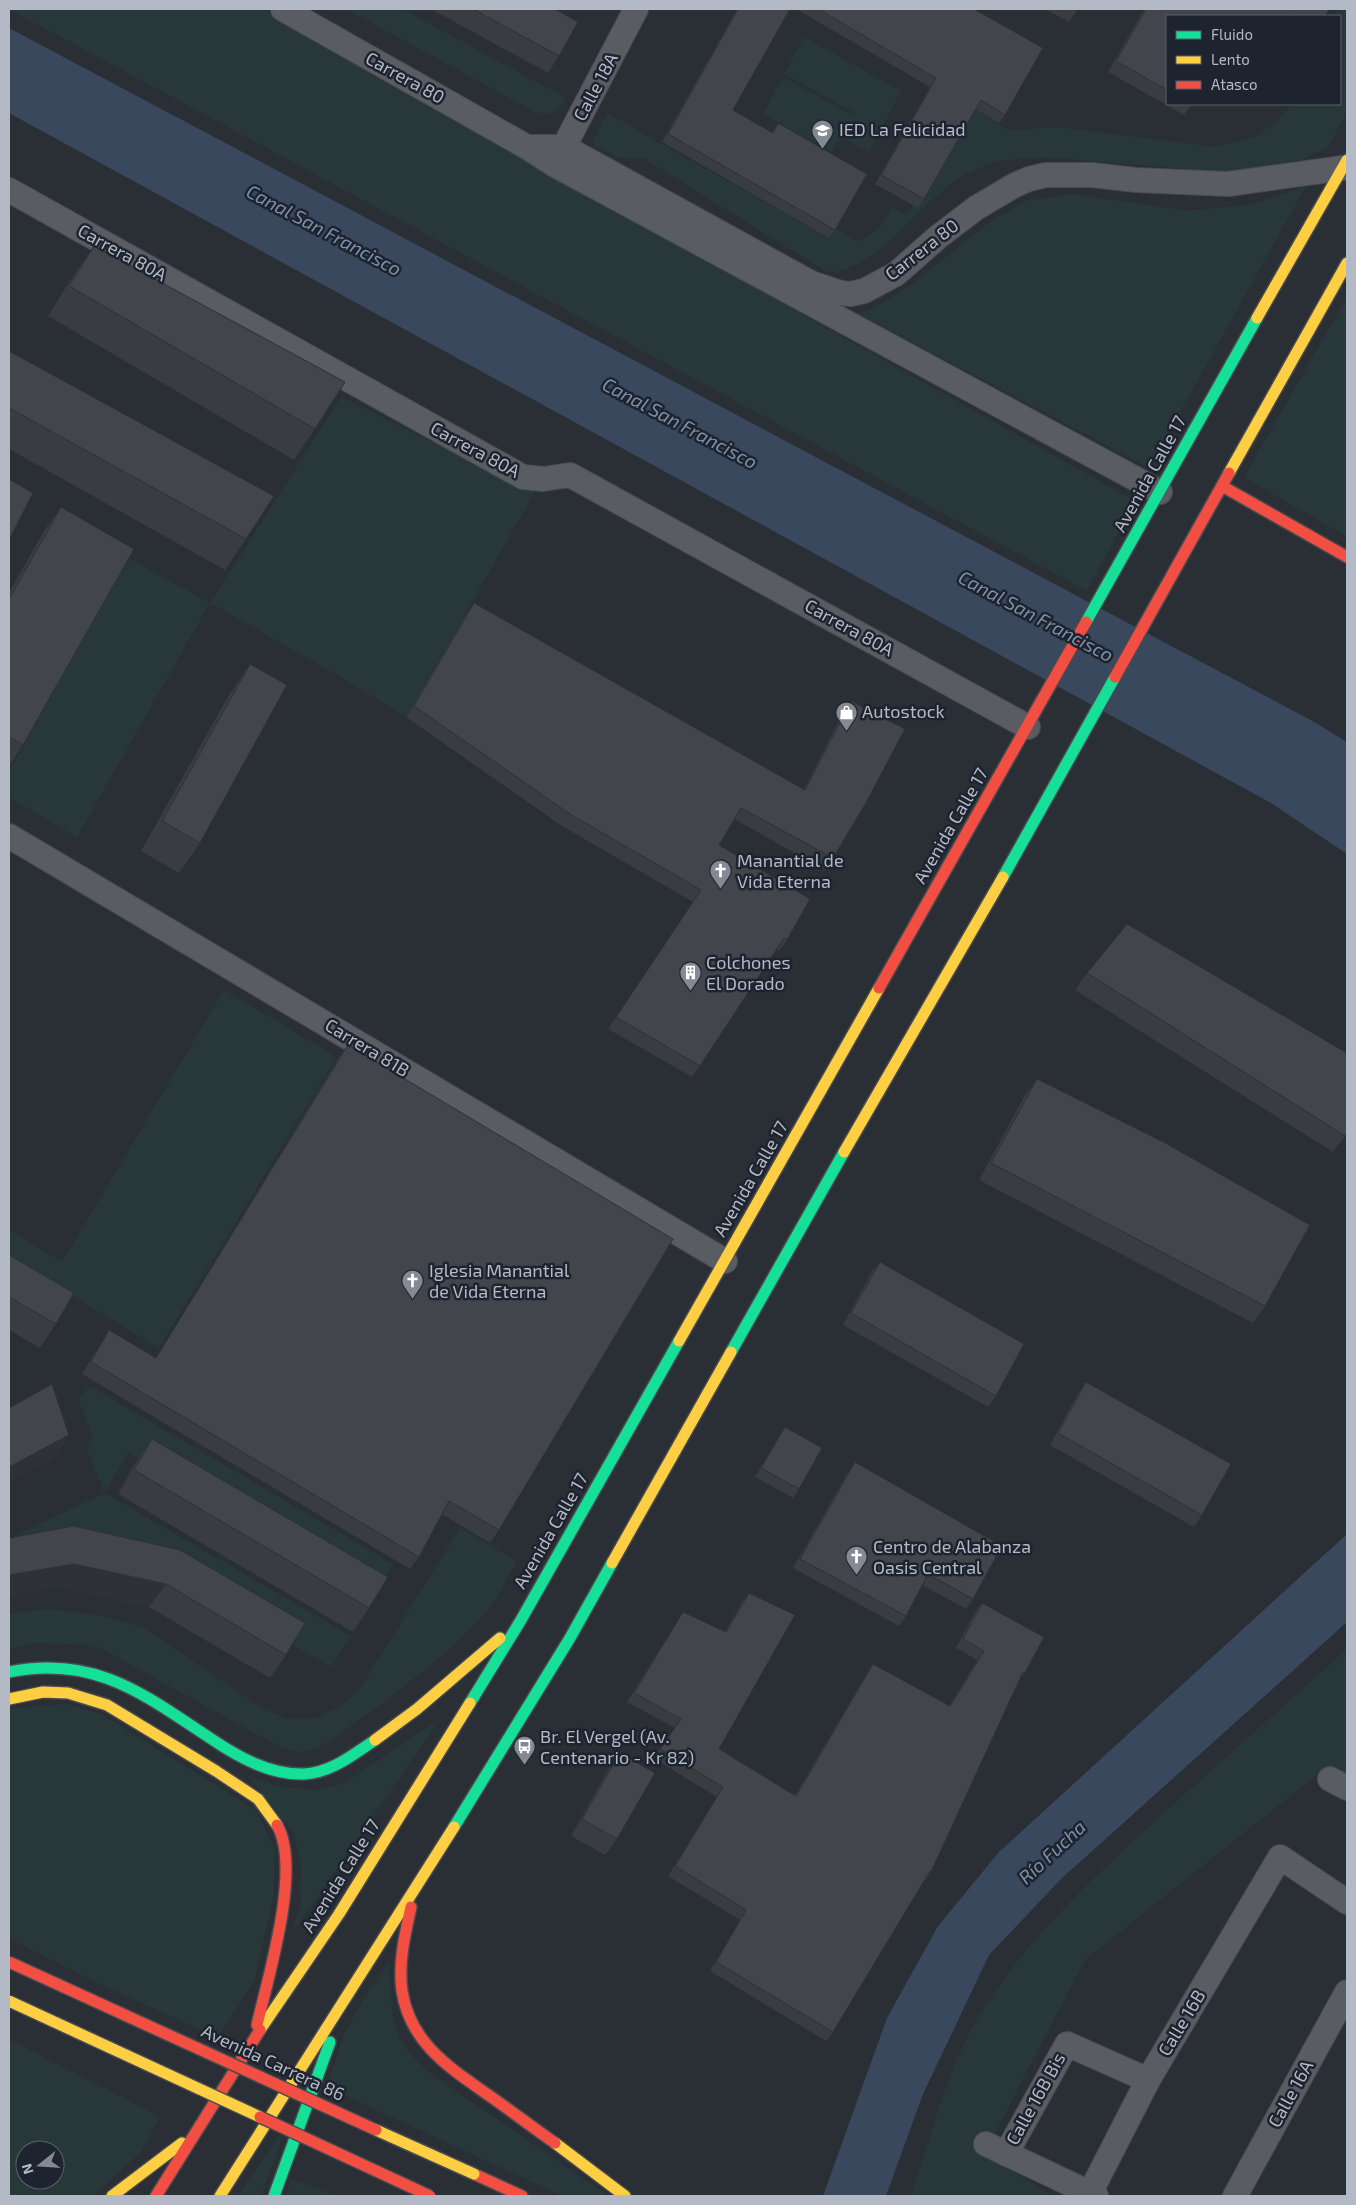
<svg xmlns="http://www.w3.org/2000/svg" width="1356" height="2205" font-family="'Exo 2',sans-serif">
<rect width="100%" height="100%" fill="#2a2e35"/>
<g fill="#28383a" fill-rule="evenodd">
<path d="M9 9H265L553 174 1135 501 1087 591Z"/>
<path d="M346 9H402L566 98C557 111 551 117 535 112Z"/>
<path d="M1338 9H1347V112L1328 147 1305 159 1232 173 1045 157C1018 158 992 160 968 173 922 196 878 273 827 272L643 158H620L592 144 607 113 829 238 835 228 858 242 880 227 893 207 906 215 913 205 918 208 975 109 1008 130 1059 127 1215 147 1254 137 1277 122 1291 104H1340V16H1334Z"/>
<path d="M804 37 901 91 869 153 841 136 832 152 763 114 783 77 852 115 853 112 784 74Z"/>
<path d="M1306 186 1149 468 859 314 882 303 912 284 990 222 1028 200 1073 194 1188 211 1248 205Z"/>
<path d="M1347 297V537L1244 477Z"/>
<path d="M341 397 535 492 406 717 346 680 210 603 77 837 9 797V772L128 558 210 603Z"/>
<path d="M224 990 337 1057 159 1348 9 1258V1230L62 1262Z"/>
<path d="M90 1386 393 1564 375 1596 128 1452 105 1493 351 1636 331 1667 156 1567 9 1538 105 1493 86 1448 93 1435 78 1399Z"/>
<path d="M460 1528 517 1561 491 1607 443 1655 382 1704 322 1746 303 1752 285 1749 267 1740 95 1645 36 1643 9 1649V1614L51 1609 98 1615 144 1628 262 1708 287 1719 315 1718 342 1705 359 1690Z"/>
<path d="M1347 1649V1775L1335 1772 1327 1767 1085 1960 984 2154 1054 2196H911C930 2139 946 2072 977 2019 1029 1934 1102 1869 1175 1803 1233 1751 1290 1700 1347 1649Z"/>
<path d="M67 1704 101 1714 256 1810 275 1849 274 1894 255 1979 218 2038 91 1980 9 1938V1709Z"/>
<path d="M440 1719 291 1935 300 1906 301 1865 294 1833 247 1775 281 1787 316 1790 343 1784Z"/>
<path d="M389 1960C391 1990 389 2027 408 2051 414 2058 421 2065 427 2071L609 2196H562L327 2087 344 2034 364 1998Z"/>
<path d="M9 2039 160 2117 140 2153 92 2196H9ZM25 2150H55V2180H25Z"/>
<path d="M287 2125 261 2196H238L241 2191Z"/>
<path d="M291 2179 339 2196H286Z"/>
</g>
<g fill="#3a485d">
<path d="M9 28 1316 723 1347 742V854L1271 803 9 113Z"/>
<path d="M1347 1534V1622L1061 1879 989 1955 923 2094 886 2196H823L887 2018 938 1926 999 1852Z"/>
</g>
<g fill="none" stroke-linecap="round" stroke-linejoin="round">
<defs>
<g id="street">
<path d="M283 9 527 147 555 165 1160 492"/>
<path d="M527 147H564L811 283 841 293 851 294 864 291 896 274 938 237 976 208 1015 185 1029 179 1046 175H1092L1136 180 1228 184 1343 168"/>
<path d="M557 160 636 9"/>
<path d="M9 190 523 477 543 479 570 475 1028 727"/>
<path d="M9 836 725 1261"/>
<path d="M1330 1779 1347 1788"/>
<path d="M986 2144 1096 2196"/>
<path d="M1006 2154 1067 2044 1148 2080"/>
<path d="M1090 2193 1148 2080 1280 1857 1347 1902"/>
<path d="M1235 2196 1347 1992"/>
</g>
<g id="fast">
<path d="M1086 622 1257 318"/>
<path d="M1003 877 1115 677"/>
<path d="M731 1352 844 1152"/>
<path d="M9 1672C95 1655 143 1694 210 1738 238 1757 270 1775 304 1774 331 1773 354 1754 375 1740"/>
<path d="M470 1703 521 1620 679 1341"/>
<path d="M454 1827 570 1638 612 1563"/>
<path d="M274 2196 330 2042"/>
</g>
<g id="slow">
<path d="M1257 318 1347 160"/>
<path d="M1229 473 1347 263"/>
<path d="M844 1152 1003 877"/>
<path d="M679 1341 879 988"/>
<path d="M612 1563 731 1352"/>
<path d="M9 1699 43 1692 68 1693 107 1705 216 1771 258 1799 277 1825"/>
<path d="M375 1740 417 1709 500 1638"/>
<path d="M260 2030 339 1914 470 1703"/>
<path d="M555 2143 625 2196"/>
<path d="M112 2196 182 2143"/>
<path d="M220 2196 454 1827"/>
</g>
<g id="jam">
<path d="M1222 486 1347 557"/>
<path d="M1115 677 1229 473"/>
<path d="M879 988 1086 622"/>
<path d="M411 1907C405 1934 398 1963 402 1991 410 2042 447 2066 487 2094 510 2110 532 2127 555 2143"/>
<path d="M257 2025C268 1977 302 1868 277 1825"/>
<path d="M474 2174 522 2196"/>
<path d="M156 2196 260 2030"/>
</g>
</defs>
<use href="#street" stroke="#484a50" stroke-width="26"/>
<use href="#fast" stroke="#484a50" stroke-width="14"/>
<use href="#slow" stroke="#484a50" stroke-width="14"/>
<use href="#jam" stroke="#484a50" stroke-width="14"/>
<use href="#street" stroke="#595c63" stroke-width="24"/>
<use href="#fast" stroke="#16e098" stroke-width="11"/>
<use href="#slow" stroke="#ffcf43" stroke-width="11"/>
<use href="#jam" stroke="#f24e42" stroke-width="11"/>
<defs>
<g id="slow-bridge">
<path d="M9 2001 260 2117"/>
<path d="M376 2130 474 2174"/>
</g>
<g id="jam-bridge">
<path d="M9 1962 376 2130"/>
<path d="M260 2117 430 2196"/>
</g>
</defs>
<use href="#slow-bridge" stroke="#474a52" stroke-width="14" stroke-linecap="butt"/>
<use href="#jam-bridge" stroke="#474a52" stroke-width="14" stroke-linecap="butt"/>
<use href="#slow-bridge" stroke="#ffcf43" stroke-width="11"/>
<use href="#jam-bridge" stroke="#f24e42" stroke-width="11"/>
</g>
<g fill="#393c41">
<path d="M431 9H555L559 56 548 73Z"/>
<path d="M737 9H790L733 110 772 132 778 123 835 230 829 238 662 142Z"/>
<path d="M796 9H974L1005 115 999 123 975 109 924 199 918 208 875 184 930 87Z"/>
<path d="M1045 9H1078L1069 22Z"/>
<path d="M1144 9H1330L1325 16H1167V104H1192L1184 115 1108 72Z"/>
<path d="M94 246 315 429 294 460 48 316 73 276Z"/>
<path d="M9 351 246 539 225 570 9 449Z"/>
<path d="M61 507 23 745 9 766V593L44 531Z"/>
<path d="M474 603 804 789 843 712 851 701 833 858 825 870 734 819 719 845 787 940 779 951 776 949 692 1077 608 1029 693 902 562 826 406 717 466 614Z"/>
<path d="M250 664 200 843 179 873 141 851 229 695Z"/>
<path d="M1087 973 1345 1136 1333 1152 1075 990Z"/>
<path d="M348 1045 499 1530 490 1543 442 1514 419 1557 410 1569 82 1374 101 1343 109 1330 156 1358 339 1057Z"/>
<path d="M1037 1079 1265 1306 1253 1323 979 1180 1025 1095Z"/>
<path d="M9 1255 56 1324 40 1348 9 1330Z"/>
<path d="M880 1262 996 1396 988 1407 843 1325 871 1273Z"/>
<path d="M1086 1382 1202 1515 1194 1527 1050 1445 1078 1393Z"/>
<path d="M785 1427 799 1489 793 1498 755 1477 779 1436Z"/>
<path d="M152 1439 369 1608 353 1632 118 1494 136 1462Z"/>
<path d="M855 1462 973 1599 966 1609 922 1585 906 1616 899 1626 793 1568 848 1472Z"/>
<path d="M74 1526 286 1655 270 1678 149 1607 57 1587 9 1595V1538Z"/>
<path d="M749 1593 719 1749 795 1795 867 1673 873 1664 949 1706 977 1660 956 1648 975 1612 982 1603 1025 1673 1018 1682 931 1872 925 1881 924 1880 833 2032 826 2041 710 1971 740 1920 668 1876 717 1797 653 1758 675 1728 627 1702 677 1621 683 1612 725 1632 742 1602Z"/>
<path d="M620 1753 617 1839 605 1855 571 1836 608 1770Z"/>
</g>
<g fill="#2e3135">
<path d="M69 1435 53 1459 9 1482V1467Z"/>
<path d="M74 1564 166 1584 149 1607 57 1587 9 1595V1575Z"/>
</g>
<g fill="#42464c" stroke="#2e3135">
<path d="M473 9H555L578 22 559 56Z"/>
<path d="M738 9H790L733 110 773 133 778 123 867 174 835 230 668 134Z"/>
<path d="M818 9H974L1043 48 1005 115 981 100 924 199 881 175 936 78Z"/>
<path d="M1146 9H1330L1325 16H1295L1290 14 1289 16H1167V90L1116 61Z"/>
<path d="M94 246 345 382 315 429 69 286Z"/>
<path d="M9 351 274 496 246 539 9 408Z"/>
<path d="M9 479 33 493 9 540Z"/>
<path d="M61 507 134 549 23 745 9 737V599Z"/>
<path d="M474 603 805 790 851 701 905 729 867 801 833 858 741 808 719 845 810 899 787 940 784 938 700 1066 616 1017 701 890 570 814 414 706Z"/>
<path d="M250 664 287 685 200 843 162 821Z"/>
<path d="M1127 924 1347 1053V1132L1345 1136 1087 973Z"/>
<path d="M348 1045 673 1239 499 1530 449 1501 419 1557 91 1362 109 1330 156 1358Z"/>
<path d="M1037 1079 1167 1144 1310 1225 1265 1306 991 1163Z"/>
<path d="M9 1255 74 1293 56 1324 9 1297Z"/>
<path d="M880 1262 1024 1344 996 1396 851 1313Z"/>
<path d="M1086 1382 1231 1464 1202 1515 1058 1433Z"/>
<path d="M52 1384 69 1435 9 1467V1408Z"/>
<path d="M785 1427 822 1448 799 1489 761 1468Z"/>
<path d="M152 1439 388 1577 369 1608 134 1470Z"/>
<path d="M855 1462 1002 1546 973 1599 928 1574 906 1616 800 1559Z"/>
<path d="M74 1526 180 1550 305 1623 286 1655 166 1584 74 1564 9 1575V1538Z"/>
<path d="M749 1593 795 1615 719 1749 796 1796 873 1664 950 1706 984 1651 963 1639 982 1603 1044 1637 1025 1673 1023 1672 931 1872 930 1871 833 2032 716 1962 746 1910 675 1866 723 1787 660 1749 681 1719 634 1693 683 1612 726 1632Z"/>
<path d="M620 1753 655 1773 617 1839 582 1819Z"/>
</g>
<defs>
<symbol id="school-pin" viewBox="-11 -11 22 30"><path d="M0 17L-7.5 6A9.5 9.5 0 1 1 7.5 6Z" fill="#848993" stroke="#1e242f"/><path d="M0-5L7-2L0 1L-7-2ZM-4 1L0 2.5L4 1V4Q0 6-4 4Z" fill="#fff"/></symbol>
<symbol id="shop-pin" viewBox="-11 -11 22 30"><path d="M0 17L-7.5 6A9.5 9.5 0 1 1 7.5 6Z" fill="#848993" stroke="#1e242f"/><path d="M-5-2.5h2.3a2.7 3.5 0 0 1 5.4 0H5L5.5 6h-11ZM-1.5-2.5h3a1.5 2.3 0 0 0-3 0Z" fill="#fff"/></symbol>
<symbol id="church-pin" viewBox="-11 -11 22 30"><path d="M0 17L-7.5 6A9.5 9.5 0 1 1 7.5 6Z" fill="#848993" stroke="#1e242f"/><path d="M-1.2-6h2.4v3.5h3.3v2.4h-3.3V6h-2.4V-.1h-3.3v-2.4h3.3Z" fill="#fff"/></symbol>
<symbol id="building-pin" viewBox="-11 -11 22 30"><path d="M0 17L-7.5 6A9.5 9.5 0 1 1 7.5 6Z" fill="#848993" stroke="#1e242f"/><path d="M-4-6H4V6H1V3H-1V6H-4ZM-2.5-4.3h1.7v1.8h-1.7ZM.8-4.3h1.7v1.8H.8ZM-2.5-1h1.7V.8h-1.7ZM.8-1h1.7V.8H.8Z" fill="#fff"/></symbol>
<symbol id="bus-pin" viewBox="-11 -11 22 30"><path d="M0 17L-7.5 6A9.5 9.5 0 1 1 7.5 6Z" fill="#848993" stroke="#1e242f"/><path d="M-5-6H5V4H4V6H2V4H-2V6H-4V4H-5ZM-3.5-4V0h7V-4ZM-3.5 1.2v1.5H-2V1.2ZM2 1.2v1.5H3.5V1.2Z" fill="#fff"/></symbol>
</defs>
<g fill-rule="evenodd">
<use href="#school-pin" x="810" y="118" width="25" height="34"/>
<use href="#shop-pin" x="834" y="700" width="25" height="34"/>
<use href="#church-pin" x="708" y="858" width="25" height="34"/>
<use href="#building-pin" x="678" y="960" width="25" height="34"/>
<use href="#church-pin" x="400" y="1268" width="25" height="34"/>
<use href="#church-pin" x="844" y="1544" width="25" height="34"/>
<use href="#bus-pin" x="512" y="1734" width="25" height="34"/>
</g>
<g text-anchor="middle" stroke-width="5" stroke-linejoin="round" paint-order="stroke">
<g font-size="18" fill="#b4bac5" stroke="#1e242f">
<text transform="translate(405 78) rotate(29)" y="6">Carrera 80</text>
<text transform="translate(596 87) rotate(-62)" y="6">Calle 18A</text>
<text transform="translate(922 250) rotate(-38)" y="6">Carrera 80</text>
<text transform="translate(122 253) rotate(29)" y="6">Carrera 80A</text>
<text transform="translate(475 450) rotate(28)" y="6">Carrera 80A</text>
<text transform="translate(1150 474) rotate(-61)" y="6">Avenida Calle 17</text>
<text transform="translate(849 628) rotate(29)" y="6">Carrera 80A</text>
<text transform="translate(951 826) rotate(-60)" y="6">Avenida Calle 17</text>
<text transform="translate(367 1048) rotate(31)" y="6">Carrera 81B</text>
<text transform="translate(751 1179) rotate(-60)" y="6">Avenida Calle 17</text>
<text transform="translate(551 1531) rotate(-60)" y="6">Avenida Calle 17</text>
<text transform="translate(341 1876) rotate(-58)" y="6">Avenida Calle 17</text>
<text transform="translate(1182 2023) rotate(-59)" y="6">Calle 16B</text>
<text transform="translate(273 2063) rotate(25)" y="6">Avenida Carrera 86</text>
<text transform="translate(1291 2094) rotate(-61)" y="6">Calle 16A</text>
<text transform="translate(1036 2099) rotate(-61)" y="6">Calle 16B Bis</text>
</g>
<g font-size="18" fill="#b4bac5" stroke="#1e242f" text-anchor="start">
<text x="839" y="136">IED La Felicidad</text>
<text x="862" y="718">Autostock</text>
<text x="737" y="867">Manantial de<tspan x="737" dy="21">Vida Eterna</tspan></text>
<text x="706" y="969">Colchones<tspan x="706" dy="21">El Dorado</tspan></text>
<text x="429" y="1277">Iglesia Manantial<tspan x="429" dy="21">de Vida Eterna</tspan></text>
<text x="873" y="1553">Centro de Alabanza<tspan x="873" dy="21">Oasis Central</tspan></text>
<text x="540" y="1743">Br. El Vergel (Av.<tspan x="540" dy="21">Centenario - Kr 82)</tspan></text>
</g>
<g font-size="19" font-style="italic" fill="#7e90aa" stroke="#1e242f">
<text transform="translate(324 230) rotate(28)" y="7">Canal San Francisco</text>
<text transform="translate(680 423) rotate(28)" y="7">Canal San Francisco</text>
<text transform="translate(1036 616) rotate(28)" y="7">Canal San Francisco</text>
<text transform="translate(1052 1852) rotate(-43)" y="7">Río Fucha</text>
</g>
</g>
<rect width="1356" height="2205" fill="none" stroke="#b4bac5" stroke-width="20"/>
<rect x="1166" y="15" width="175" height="90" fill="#1e242f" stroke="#5a606b"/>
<rect x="1176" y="31" width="25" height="8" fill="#16e098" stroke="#5a606b"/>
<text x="1211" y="40" font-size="15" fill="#b4bac5">Fluido</text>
<rect x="1176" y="56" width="25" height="8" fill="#ffcf43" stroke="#5a606b"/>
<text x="1211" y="65" font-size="15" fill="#b4bac5">Lento</text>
<rect x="1176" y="81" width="25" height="8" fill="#f24e42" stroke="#5a606b"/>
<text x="1211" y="90" font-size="15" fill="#b4bac5">Atasco</text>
<g transform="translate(40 2165) rotate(253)"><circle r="24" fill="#1e242f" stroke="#5a606b"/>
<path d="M0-4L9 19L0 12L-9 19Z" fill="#848993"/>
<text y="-8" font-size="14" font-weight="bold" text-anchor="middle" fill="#b4bac5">N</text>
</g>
</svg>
